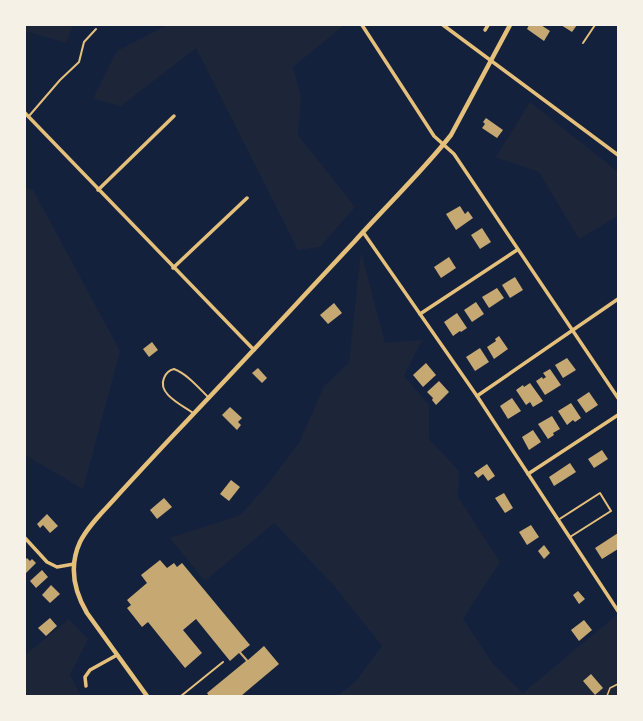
<svg xmlns="http://www.w3.org/2000/svg" width="643" height="721" font-family="'Source Serif 4',serif">
<rect width="100%" height="100%" fill="#14213d"/>
<g fill="#1d2539">
<path d="M25 25H73L66 43 25 31Z"/>
<path d="M167 25H343V26L293 67 301 96 298 135 355 207 320 247 298 250 196 48 121 106 93 99 117 51Z"/>
<path d="M530 102 618 172V216L579 239 539 172 496 157Z"/>
<path d="M25 187 33 190 120 351 83 489 25 455Z"/>
<path d="M361 252 385 343 422 340 404 376 429 405V439L459 471 458 497 500 562 463 619 493 664 523 693 618 614V696H337L355 682 382 646 331 582 274 523 205 581 170 538 238 516 243 512 267 485 299 443 324 386 349 363Z"/>
<path d="M69 619 88 639 70 675 81 696H25V655Z"/>
</g>
<g fill="#c6a872">
<path d="M529 25H541L550 31 544 41 527 29Z"/>
<path d="M561 25H577L572 32Z"/>
<path d="M486 118 503 130 497 138 482 128 485 124 483 122Z"/>
<path d="M460 206 465 214 468 211 473 218 456 230 446 214Z"/>
<path d="M482 228 491 242 480 249 471 235Z"/>
<path d="M449 257 456 268 441 278 434 267Z"/>
<path d="M515 277 523 290 510 298 502 285Z"/>
<path d="M497 288 504 298 489 308 482 297Z"/>
<path d="M476 302 484 314 472 322 464 310Z"/>
<path d="M334 303 342 313 328 324 320 315Z"/>
<path d="M457 313 467 328 461 332 460 331 453 336 444 322Z"/>
<path d="M499 336 508 349 494 359 487 347 496 341 495 339Z"/>
<path d="M152 342 158 350 149 357 143 349Z"/>
<path d="M480 348 489 362 475 371 466 357Z"/>
<path d="M567 358 576 370 563 378 555 365Z"/>
<path d="M426 363 436 375 423 387 413 375Z"/>
<path d="M258 368 267 378 262 383 252 373Z"/>
<path d="M550 369 561 385 545 395 536 381 542 377 543 379 546 377 543 373Z"/>
<path d="M439 381 449 392 436 405 432 400 433 398 427 392Z"/>
<path d="M530 383 543 401 533 407 530 402 526 405 516 390 523 385 524 387Z"/>
<path d="M589 392 598 405 586 413 577 400Z"/>
<path d="M512 398 521 411 508 419 500 406Z"/>
<path d="M571 403 581 418 575 422 573 420 567 425 558 411Z"/>
<path d="M230 407 242 418 238 422 241 425 237 430 222 415Z"/>
<path d="M552 416 560 429 553 433 554 435 548 439 538 424Z"/>
<path d="M533 430 541 442 529 450 522 437Z"/>
<path d="M602 450 608 459 594 468 588 459Z"/>
<path d="M570 463 576 472 554 486 549 477Z"/>
<path d="M487 464 495 476 488 481 483 474 478 478 474 473Z"/>
<path d="M231 480 240 487 229 501 220 494Z"/>
<path d="M504 493 513 508 505 513 495 498Z"/>
<path d="M164 498 172 507 157 519 150 510Z"/>
<path d="M47 514 58 526 50 533 43 525 40 528 37 524Z"/>
<path d="M531 525 539 537 527 545 519 532Z"/>
<path d="M618 533V549L602 559 595 548Z"/>
<path d="M544 545 550 553 544 559 538 551Z"/>
<path d="M27 558 30 561 32 559 36 563 25 574V560Z"/>
<path d="M160 560 167 568 174 563 177 567 182 563 250 645 241 652 248 660 264 646 279 664 241 696H209L207 693 246 661 239 653 230 661 196 619 183 630 202 653 185 668 148 622 142 627 127 608 131 605 127 600 147 583 141 575Z"/>
<path d="M42 570 48 577 36 588 30 581Z"/>
<path d="M51 585 60 594 50 603 42 595Z"/>
<path d="M578 591 585 599 579 604 573 595Z"/>
<path d="M50 618 57 626 46 636 38 628Z"/>
<path d="M584 620 592 630 579 641 571 630Z"/>
<path d="M591 674 603 688 595 695 583 681Z"/>
</g>
<g fill="none" stroke-linecap="round" stroke-linejoin="round">
<path stroke="#e5c07b" stroke-width="1.5" d="M607 696 610 688 618 684"/>
<g stroke="#e5c07b" stroke-width="2">
<path d="M583 43 595 25"/>
<path d="M29 116 60 80 79 62 84 42 96 29"/>
<path d="M193 413C182 405 157 394 164 378 166 373 169 370 174 369 187 374 198 387 208 397"/>
<path d="M558 520 600 493 611 511 570 537"/>
<path d="M181 696 223 662"/>
</g>
<g stroke="#e5c07b" stroke-width="3.5">
<path d="M362 25 434 136 454 154 618 398"/>
<path d="M443 25 618 155"/>
<path d="M485 30 488 25"/>
<path d="M25 113 254 350"/>
<path d="M98 190 174 116"/>
<path d="M363 232 477 396 618 611"/>
<path d="M173 268 247 198"/>
<path d="M420 314 517 250"/>
<path d="M477 396 618 299"/>
<path d="M528 474 618 415"/>
<path d="M25 538 47 562 57 567 74 564"/>
<path d="M86 686 85 677 90 670 117 655"/>
</g>
<path stroke="#e5c07b" stroke-width="4.5" d="M147 696 87 613C74 591 69 566 80 542 89 524 105 510 118 495 140 471 162 447 184 424 241 364 297 303 354 242 386 206 421 173 451 135L510 25"/>
</g>
<rect width="643" height="721" fill="none" stroke="#f6f1e7" stroke-width="52"/>
</svg>
